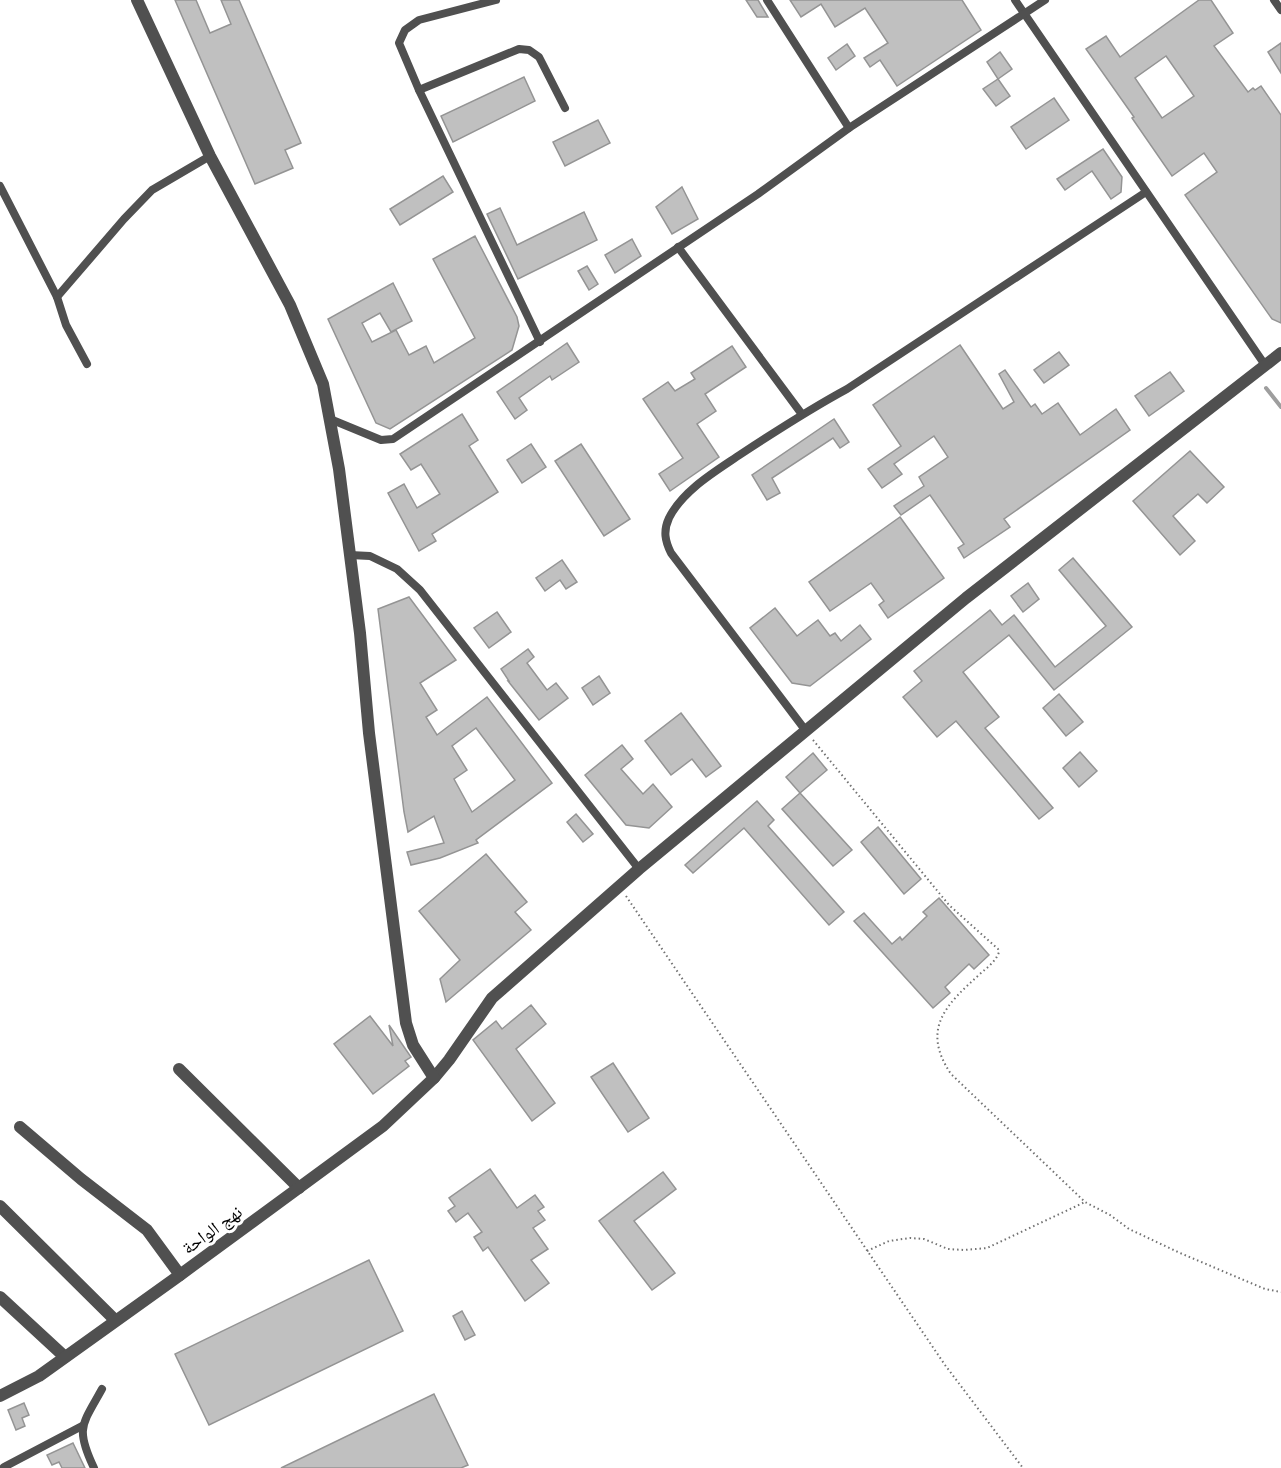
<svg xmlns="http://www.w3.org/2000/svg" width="1281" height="1468" font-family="'Noto Sans','Noto Naskh Arabic',sans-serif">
<rect width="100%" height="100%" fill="#fff"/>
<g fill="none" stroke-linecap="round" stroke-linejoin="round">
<path stroke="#9e9e9e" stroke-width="4" d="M1266 388 1281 407"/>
</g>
<g fill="#c0c0c0" stroke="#949494" stroke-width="1.5" fill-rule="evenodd">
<path d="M175 0H196L210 33 231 24 221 0H239L301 143 285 150 293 168 255 184Z"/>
<path d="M746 0H758L768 17H757Z"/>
<path d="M790 0H962L981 30 897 86 880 60 870 67 864 58 888 43 865 8 835 27 821 4 801 17Z"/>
<path d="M1199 0H1211L1233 33 1214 46 1248 92 1253 88 1255 90 1261 86 1281 115V323L1272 319 1185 195 1217 172 1204 153 1172 176 1132 118 1134 117 1086 49 1106 36 1120 57ZM1166 56 1194 96 1162 118 1135 78Z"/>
<path d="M1281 43V73L1268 52Z"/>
<path d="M847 44 855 56 836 70 828 58Z"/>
<path d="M1000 52 1012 69 998 79 987 62Z"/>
<path d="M524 77 535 101 453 142 441 116Z"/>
<path d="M998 79 1010 96 996 106 983 89Z"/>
<path d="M1054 98 1069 120 1026 149 1011 127Z"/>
<path d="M598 120 610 143 565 166 553 142Z"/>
<path d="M1103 149 1122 177 1121 192 1111 199 1092 171 1065 190 1057 179Z"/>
<path d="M443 176 453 192 400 225 390 209Z"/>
<path d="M682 187 698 219 672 234 656 207Z"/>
<path d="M500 208 517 245 584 212 597 240 518 279 487 214Z"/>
<path d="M475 236 517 317 519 326 512 350 390 429 376 423 328 319 393 283 412 321 391 332 380 313 362 323 372 342 396 330 409 355 426 346 434 363 475 338 433 259Z"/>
<path d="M632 239 641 256 615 273 605 255Z"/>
<path d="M587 266 598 284 589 290 578 271Z"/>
<path d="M567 343 579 362 552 380 550 376 519 398 527 410 515 419 497 392Z"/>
<path d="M960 345 1003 409 1014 402 999 374 1005 370 1031 407 1035 404 1042 414 1058 403 1080 435 1116 409 1130 430 1004 519 1010 527 964 558 958 548 964 544 930 495 901 515 894 506 924 486 919 477 948 457 934 436 894 464 902 474 882 488 868 469 901 446 873 405Z"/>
<path d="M732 346 746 367 705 394 716 411 697 424 719 457 670 491 659 474 683 458 643 399 668 382 675 391 695 379 691 373Z"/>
<path d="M1059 352 1069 365 1044 383 1034 370Z"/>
<path d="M1170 372 1184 391 1149 416 1135 396Z"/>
<path d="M462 414 478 440 469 446 498 492 432 534 436 541 419 551 388 493 404 484 417 508 440 494 421 464 411 470 400 454Z"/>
<path d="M834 419 849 442 840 448 833 438 772 478 780 493 767 500 752 475Z"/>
<path d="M531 444 546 467 522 483 507 460Z"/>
<path d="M581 444 630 519 604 536 555 461Z"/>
<path d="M1190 451 1224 487 1207 503 1198 494 1173 516 1195 541 1180 555 1133 501Z"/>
<path d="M900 517 944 578 888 618 879 605 884 601 871 583 830 611 809 582Z"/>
<path d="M1073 558 1132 627 1054 690 1009 635 963 672 999 717 985 728 1053 808 1039 819 956 721 937 737 903 697 922 681 914 671 990 610 1002 625 1014 615 1055 667 1106 626 1059 570Z"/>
<path d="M562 560 577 582 566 589 560 580 545 591 536 578Z"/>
<path d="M1028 583 1039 599 1023 612 1011 596Z"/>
<path d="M409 597 456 660 420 683 437 710 426 717 437 735 487 697 552 783 476 840 478 843 440 858 411 865 407 852 444 843 434 816 408 832 404 812 378 609ZM476 728 515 780 472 812 454 779 467 770 452 746Z"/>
<path d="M775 608 797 636 818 620 830 636 835 633 841 641 860 625 871 639 810 686 792 683 750 628Z"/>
<path d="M497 612 511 632 489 648 474 628Z"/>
<path d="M528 649 534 657 527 663 547 690 556 683 568 698 539 720 508 681H509L501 669Z"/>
<path d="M599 676 610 693 593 705 582 688Z"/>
<path d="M1059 694 1083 722 1066 736 1043 708Z"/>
<path d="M681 713 721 766 706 777 692 759 671 775 645 741Z"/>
<path d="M622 745 633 759 621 769 643 794 653 784 672 807 649 828 626 825 585 775Z"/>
<path d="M1080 752 1097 771 1079 787 1063 768Z"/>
<path d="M813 753 827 770 800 793 786 777Z"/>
<path d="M800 793 852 850 833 866 782 809Z"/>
<path d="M757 801 774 820 768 826 844 912 829 925 744 828 693 873 685 865Z"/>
<path d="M576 814 593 834 583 842 567 822Z"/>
<path d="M878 827 921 879 904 894 861 842Z"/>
<path d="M486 854 527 902 515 912 531 930 446 1002 440 979 460 960 419 911Z"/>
<path d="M939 898 989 955 974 969 969 964 945 987 950 993 933 1008 854 921 864 913 892 944 900 937 902 940 927 916 923 912Z"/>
<path d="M531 1005 546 1024 516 1049 555 1103 532 1121 473 1040 496 1021 502 1029Z"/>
<path d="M370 1016 393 1046 389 1025 411 1057 405 1061 409 1066 373 1094 334 1044Z"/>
<path d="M613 1063 649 1118 628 1132 591 1077Z"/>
<path d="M490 1169 517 1208 535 1195 544 1207 538 1211 545 1220 533 1228 548 1249 531 1260 549 1283 525 1301 488 1247 483 1251 474 1237 482 1232 468 1213 456 1222 448 1211 455 1206 449 1198Z"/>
<path d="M663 1172 676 1189 634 1221 675 1273 652 1290 599 1221Z"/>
<path d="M369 1260 403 1331 209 1425 175 1354Z"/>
<path d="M462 1311 475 1335 465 1340 453 1316Z"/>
<path d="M434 1394 468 1465 461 1468H281Z"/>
<path d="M24 1403 29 1415 22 1418 25 1426 16 1430 8 1410Z"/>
<path d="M73 1443 85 1468H62L59 1462 52 1465 47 1455Z"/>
</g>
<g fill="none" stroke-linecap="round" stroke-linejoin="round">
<g stroke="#727272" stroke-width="2" stroke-dasharray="1.5 3" stroke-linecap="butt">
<path d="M813 740 949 905 998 949 999 952C996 961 988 967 981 973 947 1004 920 1028 951 1074L1085 1202 1110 1215 1129 1229 1180 1253 1265 1289 1281 1292"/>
<path d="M626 896 945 1365 1023 1468"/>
<path d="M867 1251 889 1241 910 1238 924 1239 948 1249 964 1250 987 1248 1085 1202"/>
</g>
<g stroke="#505050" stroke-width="8">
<path d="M496 0 419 20 405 30 399 43 419 90 540 342"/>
<path d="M767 0 849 128"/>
<path d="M1015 0 1265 365"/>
<path d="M1274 0 1281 10"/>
<path d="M419 90 519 49 529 50 539 57 565 108"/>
<path d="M0 186 57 297 66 325 87 364"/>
<path d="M678 247 801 413"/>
<path d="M57 297 124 219 152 190 210 156"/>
<path d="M330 419 381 440 393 439 758 194 849 128 1045 0"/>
<path d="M350 555 370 556 397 569 420 590 639 869"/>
<path d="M806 731 671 553C665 541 663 531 669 518 683 490 716 471 741 454 776 431 810 409 847 389L1146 192"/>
<path d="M4 1467 82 1426"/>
<path d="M94 1468C75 1428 82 1425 102 1389"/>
</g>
<g stroke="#505050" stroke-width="12">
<path d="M179 1069 299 1188"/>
<path d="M434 1078 449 1060 492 998 639 869 966 598 1281 353"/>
<path d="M20 1127 81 1179 147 1230 180 1275"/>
<path d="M0 1206 115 1320"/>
<path d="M0 1297 65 1357"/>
</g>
<path stroke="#505050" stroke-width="12" d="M0 1396 39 1376 180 1275 383 1126 434 1078 413 1045 406 1023 369 733 360 633 339 469 323 384 290 305 210 156 137 0"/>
</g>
<g text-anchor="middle" stroke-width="6" stroke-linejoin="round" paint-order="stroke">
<g font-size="18" fill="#000" stroke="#fff">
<text transform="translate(212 1230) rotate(-36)" y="6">نهج الواحة</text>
</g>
</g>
</svg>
